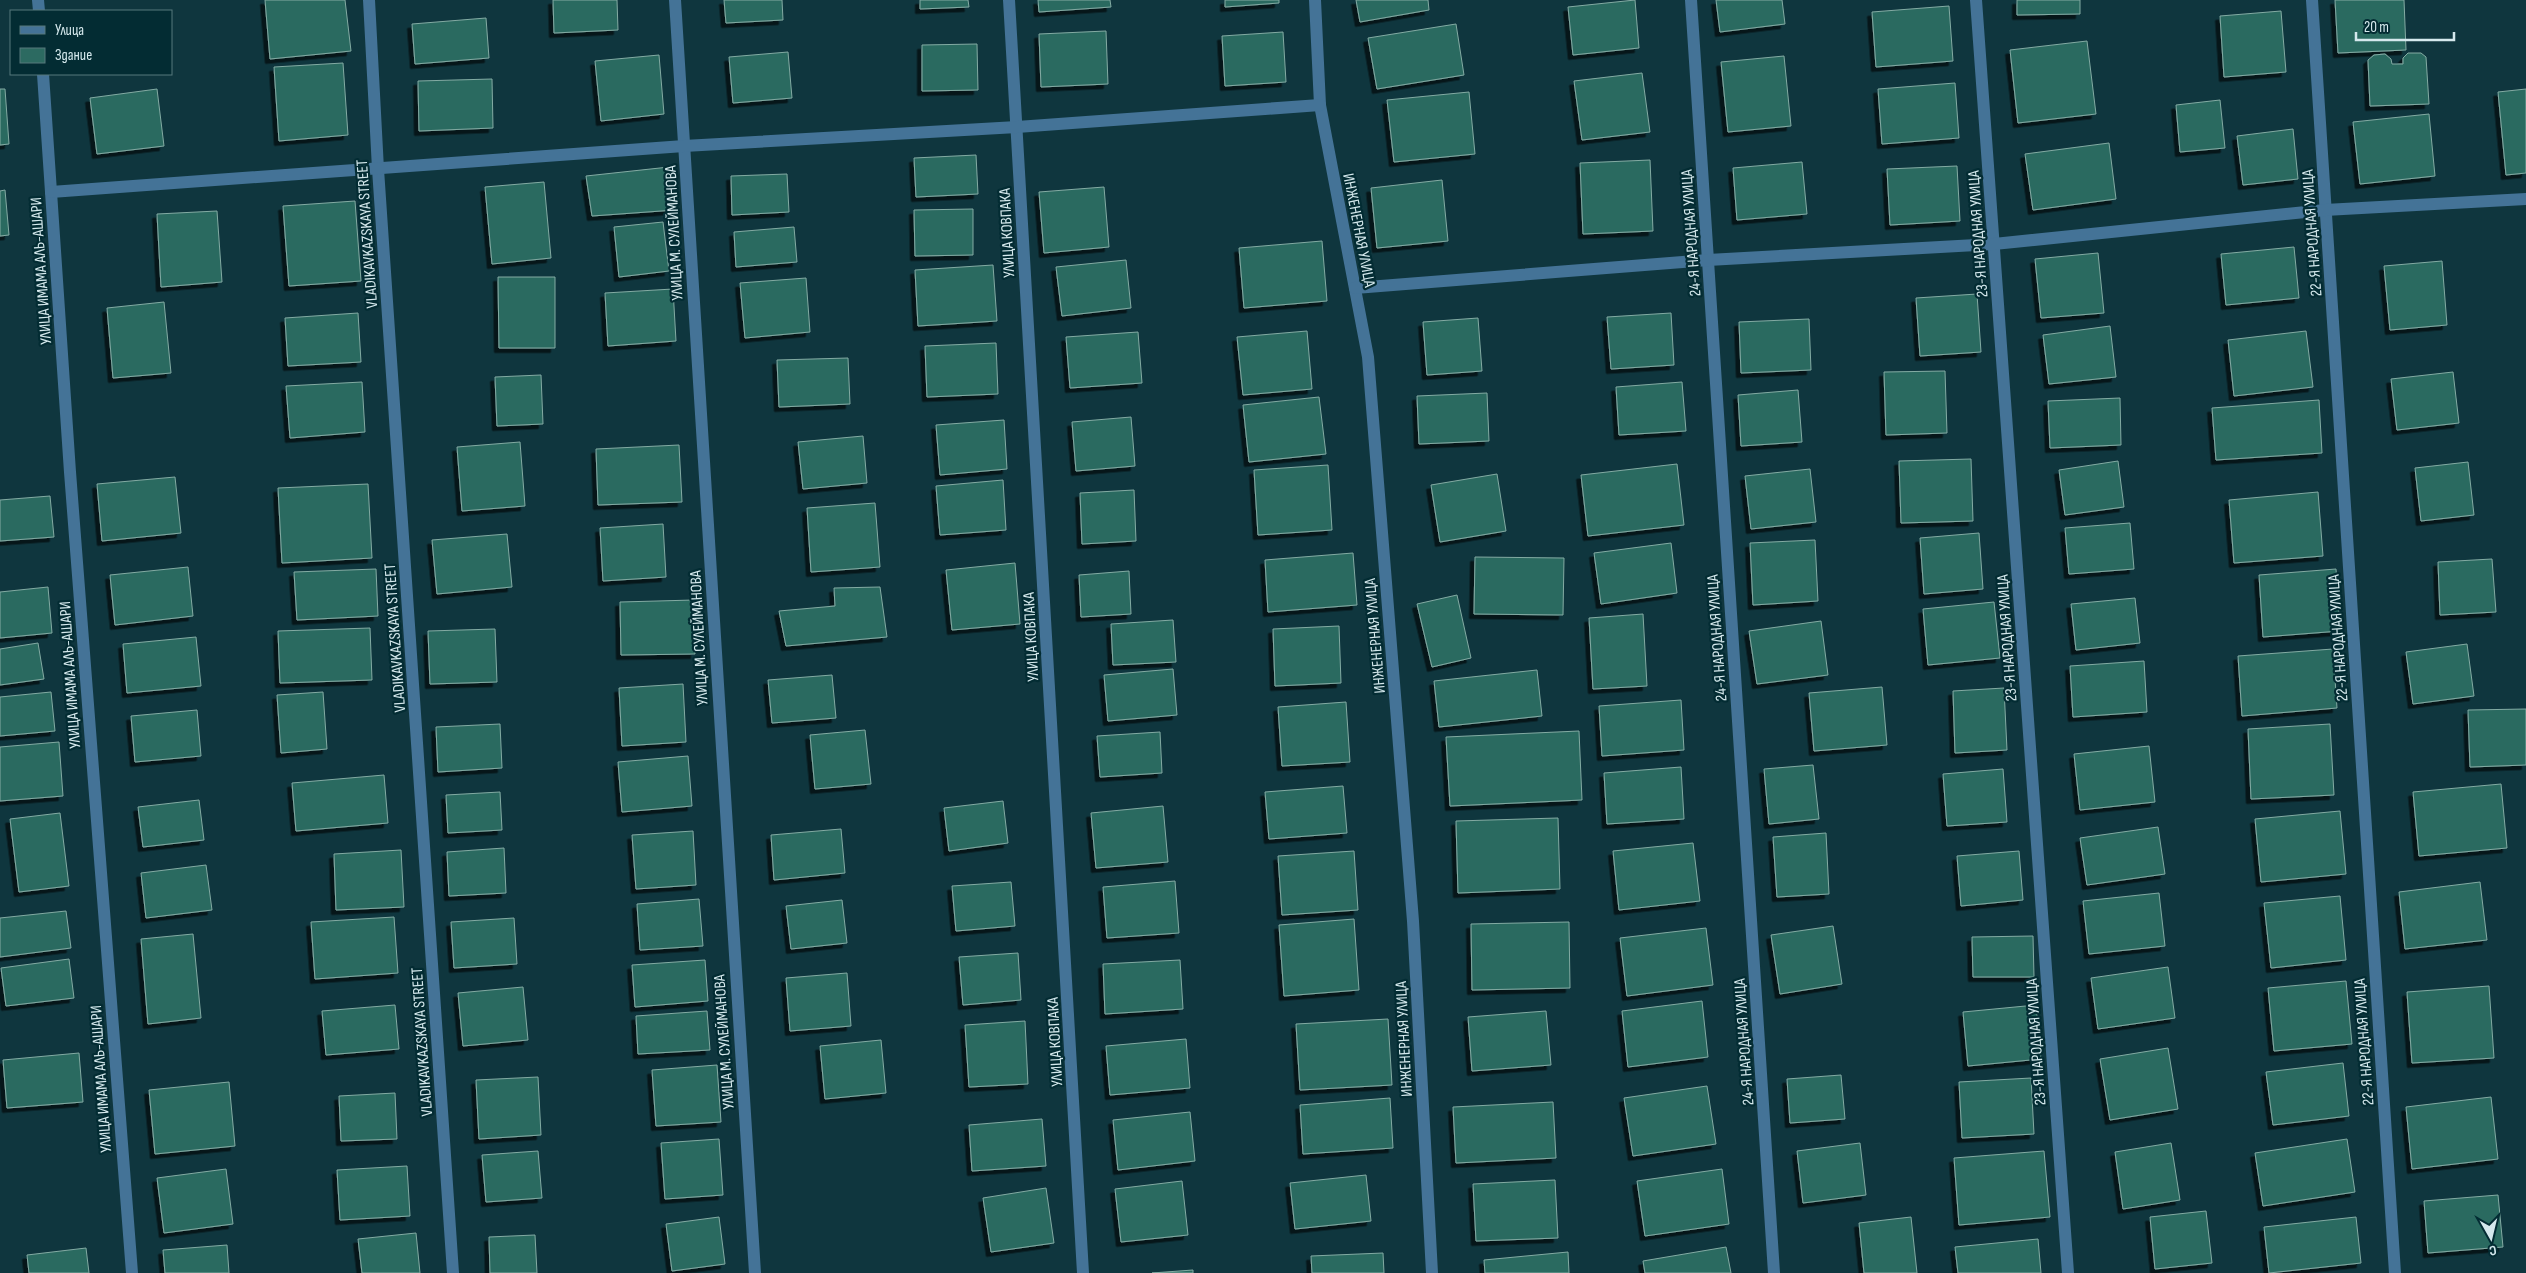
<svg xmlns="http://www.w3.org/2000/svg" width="2526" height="1273" font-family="'Sofia Sans Condensed',sans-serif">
<defs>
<filter id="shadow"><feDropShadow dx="-4.5" dy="4.5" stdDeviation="0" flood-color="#0009"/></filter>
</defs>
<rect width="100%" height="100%" fill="#0f363e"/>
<g fill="#2c6a61" stroke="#83aba3" filter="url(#shadow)">
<path d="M265 0H345L351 51 270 59Z"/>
<path d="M553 0H617L618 30 554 33Z"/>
<path d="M724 0H782L783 20 726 23Z"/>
<path d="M920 0H968L969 7 920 9Z"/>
<path d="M1038 0H1110L1111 7 1039 12Z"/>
<path d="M1225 0H1279V3L1225 7Z"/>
<path d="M1356 0H1428L1429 10 1360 22Z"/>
<path d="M1635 0 1639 48 1573 55 1568 7Z"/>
<path d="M1716 0H1782L1785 24 1720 32Z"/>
<path d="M2017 0H2080V14L2017 15Z"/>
<path d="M2335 0H2404L2406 50 2338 53Z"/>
<path d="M1949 6 1953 61 1876 67 1872 12Z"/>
<path d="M2281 11 2286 72 2224 77 2220 16Z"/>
<path d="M486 18 489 58 415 64 412 24Z"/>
<path d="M1456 24 1464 75 1377 89 1368 38Z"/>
<path d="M1106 31 1108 84 1041 87 1039 34Z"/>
<path d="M1283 32 1286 82 1225 86 1222 36Z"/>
<path d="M2087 41 2096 114 2018 123 2010 50Z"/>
<path d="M977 44 978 90 922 91V45Z"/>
<path d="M788 52 792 98 733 103 729 57Z"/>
<path d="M2408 53H2421L2426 57 2429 104 2370 106 2368 60 2374 55 2385 54 2391 59 2392 64H2403V58Z"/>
<path d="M659 55 664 114 601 121 595 61Z"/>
<path d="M1784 56 1791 126 1728 132 1721 62Z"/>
<path d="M343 63 348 135 279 141 274 67Z"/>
<path d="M1642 73 1650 132 1582 140 1574 81Z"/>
<path d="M492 79 493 128 419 131 418 81Z"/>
<path d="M1955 83 1959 138 1882 144 1878 89Z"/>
<path d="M0 89H5L9 144 0 145Z"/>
<path d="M157 89 164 146 97 154 90 98Z"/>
<path d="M2526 89V173L2506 175 2498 92Z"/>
<path d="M1469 92 1475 154 1394 162 1387 100Z"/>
<path d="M2220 100 2225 148 2180 152 2176 105Z"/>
<path d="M2429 114 2435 176 2360 184 2353 122Z"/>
<path d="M2293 129 2298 179 2243 185 2237 136Z"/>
<path d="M2109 143 2116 199 2033 210 2025 154Z"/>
<path d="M976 155 978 194 916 197 914 158Z"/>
<path d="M1650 160 1653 231 1583 234 1580 163Z"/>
<path d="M1802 162 1807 214 1737 220 1733 168Z"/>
<path d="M1957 166 1960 221 1890 225 1887 169Z"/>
<path d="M669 167 675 210 592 216 586 176Z"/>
<path d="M787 174 789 212 732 215 731 176Z"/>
<path d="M1442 180 1448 241 1377 248 1371 188Z"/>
<path d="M544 182 551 258 492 264 485 187Z"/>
<path d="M1104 187 1109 247 1044 253 1039 192Z"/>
<path d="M5 190 9 235 0 236V191Z"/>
<path d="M355 201 361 281 289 286 283 206Z"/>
<path d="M973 209V255L915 256 914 210Z"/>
<path d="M217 211 222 282 161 287 157 214Z"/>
<path d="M663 222 669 271 619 277 614 227Z"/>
<path d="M794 227 797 262 736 267 734 232Z"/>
<path d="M1322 241 1327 301 1244 308 1239 248Z"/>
<path d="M2294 247 2299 298 2226 305 2221 254Z"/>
<path d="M2098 253 2104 313 2041 318 2035 259Z"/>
<path d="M1126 260 1131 308 1062 316 1056 267Z"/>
<path d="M2442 261 2447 325 2390 330 2384 266Z"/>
<path d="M993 265 997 321 918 326 915 270Z"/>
<path d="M498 277H555V348H499Z"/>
<path d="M806 278 810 332 745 338 740 283Z"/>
<path d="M673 289 676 341 608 346 605 293Z"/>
<path d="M1977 294 1981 352 1920 356 1916 298Z"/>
<path d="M164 302 171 373 113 378 107 308Z"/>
<path d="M358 313 361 362 288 366 285 318Z"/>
<path d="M1671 313 1674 365 1611 369 1607 317Z"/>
<path d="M1478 318 1482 371 1427 375 1423 322Z"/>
<path d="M1809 319 1811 370 1741 373 1739 322Z"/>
<path d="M2110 326 2116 377 2049 384 2043 335Z"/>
<path d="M1307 331 1312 389 1243 395 1237 337Z"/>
<path d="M2306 331 2313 387 2234 396 2228 340Z"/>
<path d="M1138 332 1142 383 1070 388 1066 337Z"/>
<path d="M996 343 998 394 927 397 925 346Z"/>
<path d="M848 358 850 404 779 407 777 360Z"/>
<path d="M1945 371 1947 433 1886 435 1884 372Z"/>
<path d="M2453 372 2459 423 2397 430 2391 379Z"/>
<path d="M541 375 543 424 497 426 495 377Z"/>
<path d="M362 382 365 432 290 438 286 386Z"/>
<path d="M1682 382 1686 431 1619 435 1616 387Z"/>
<path d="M1798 390 1802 442 1741 446 1738 395Z"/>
<path d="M1487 393 1489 441 1419 444 1417 396Z"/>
<path d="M1319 397 1326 454 1249 462 1243 405Z"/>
<path d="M2120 398 2121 445 2050 448 2048 401Z"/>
<path d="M2319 400 2322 453 2216 460 2212 408Z"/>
<path d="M1131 417 1135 466 1076 471 1072 422Z"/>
<path d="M1004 420 1007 469 940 475 936 425Z"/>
<path d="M863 436 867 483 803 489 798 442Z"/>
<path d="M520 442 525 506 462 511 457 447Z"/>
<path d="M679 445 682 502 598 505 596 449Z"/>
<path d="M1971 459 1973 521 1901 523 1899 461Z"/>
<path d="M2118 461 2124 507 2065 515 2059 470Z"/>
<path d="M2468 462 2474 515 2421 521 2415 468Z"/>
<path d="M1677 464 1684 525 1588 536 1581 475Z"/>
<path d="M1328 465 1332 530 1258 535 1254 470Z"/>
<path d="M1810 469 1816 522 1751 529 1745 476Z"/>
<path d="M1497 474 1506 531 1440 542 1431 485Z"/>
<path d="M175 477 181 533 102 541 97 484Z"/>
<path d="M1003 480 1006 530 940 535 936 486Z"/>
<path d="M368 484 372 558 282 563 278 488Z"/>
<path d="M1134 490 1136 541 1082 544 1080 493Z"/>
<path d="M2318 492 2323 556 2234 563 2229 500Z"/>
<path d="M50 496 54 537 0 541V500Z"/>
<path d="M875 503 880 567 811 572 807 508Z"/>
<path d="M2130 523 2134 569 2069 574 2065 528Z"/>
<path d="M663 524 666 577 603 581 600 528Z"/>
<path d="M1979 533 1983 589 1924 594 1920 538Z"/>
<path d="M507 534 512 587 437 594 432 540Z"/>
<path d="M1815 540 1818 601 1753 605 1750 543Z"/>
<path d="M1671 543 1677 593 1601 604 1594 553Z"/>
<path d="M1353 553 1357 605 1268 612 1265 560Z"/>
<path d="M1475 557 1564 558 1563 615 1474 614Z"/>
<path d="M2492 559 2496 612 2440 615 2438 562Z"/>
<path d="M1015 563 1020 624 952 630 946 570Z"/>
<path d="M188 567 193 616 115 625 110 575Z"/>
<path d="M376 569 378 616 297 620 294 572Z"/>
<path d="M2336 569 2340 631 2263 637 2259 575Z"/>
<path d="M1129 571 1131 614 1081 617 1079 575Z"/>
<path d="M48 587 52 633 0 638V592Z"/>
<path d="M880 587 887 637 786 646 779 611 835 606 834 588Z"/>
<path d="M1457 595 1471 658 1432 667 1417 604Z"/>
<path d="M2135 598 2140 643 2076 650 2071 604Z"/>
<path d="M694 600 695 654 621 655 620 602Z"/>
<path d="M1994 602 2000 658 1928 665 1923 609Z"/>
<path d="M1643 614 1647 686 1593 689 1589 618Z"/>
<path d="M1173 620 1176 662 1113 665 1111 624Z"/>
<path d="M1821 621 1828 675 1757 684 1749 631Z"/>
<path d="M1339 626 1341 683 1275 686 1273 629Z"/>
<path d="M370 628 372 680 280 683 278 631Z"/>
<path d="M495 629 497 682 430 684 428 631Z"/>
<path d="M196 637 201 686 127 693 123 644Z"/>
<path d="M38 643 44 679 0 685V649Z"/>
<path d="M2467 644 2474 696 2413 704 2406 652Z"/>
<path d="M2333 649 2337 708 2242 716 2238 656Z"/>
<path d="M2144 661 2147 712 2073 717 2070 666Z"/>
<path d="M1173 669 1177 715 1108 721 1104 675Z"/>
<path d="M1537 670 1542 716 1439 727 1434 681Z"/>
<path d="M832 675 836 718 772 723 768 680Z"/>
<path d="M683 684 686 742 622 746 619 688Z"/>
<path d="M1882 687 1887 745 1814 751 1809 693Z"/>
<path d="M2004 688 2007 750 1955 753 1953 691Z"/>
<path d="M51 692 55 731 0 736V697Z"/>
<path d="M323 692 327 749 281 753 277 695Z"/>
<path d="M1681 700 1684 750 1602 756 1599 706Z"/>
<path d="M1346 702 1350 762 1282 766 1278 707Z"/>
<path d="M2526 709V765L2470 767 2468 710Z"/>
<path d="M197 710 201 756 135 762 131 716Z"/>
<path d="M500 724 502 768 438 772 436 727Z"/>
<path d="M2330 724 2334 795 2251 799 2248 729Z"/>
<path d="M865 730 871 784 815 789 810 735Z"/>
<path d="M1579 731 1582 800 1450 806 1446 737Z"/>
<path d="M1160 732 1162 773 1100 777 1097 736Z"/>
<path d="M59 742 63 796 0 801V747Z"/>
<path d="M2149 746 2155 802 2080 810 2074 754Z"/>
<path d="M688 756 692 806 622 812 618 762Z"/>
<path d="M1813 765 1819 819 1769 824 1764 769Z"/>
<path d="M1681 767 1684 819 1607 824 1604 773Z"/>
<path d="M2003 769 2007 822 1947 826 1943 774Z"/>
<path d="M384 775 388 823 296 831 292 783Z"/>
<path d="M2501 784 2507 848 2419 856 2413 792Z"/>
<path d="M1343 786 1347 833 1269 839 1265 792Z"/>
<path d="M500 792 502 830 448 833 446 795Z"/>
<path d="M199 800 204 840 143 847 138 807Z"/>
<path d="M1003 801 1008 843 949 851 944 808Z"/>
<path d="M1163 806 1168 862 1096 868 1091 813Z"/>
<path d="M2340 811 2346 874 2261 882 2255 819Z"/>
<path d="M60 813 69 886 19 892 10 819Z"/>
<path d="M1558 818 1560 889 1458 893 1456 821Z"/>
<path d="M2158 827 2165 874 2087 885 2080 838Z"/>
<path d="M841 829 845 873 774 880 771 835Z"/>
<path d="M693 831 696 885 636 889 632 835Z"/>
<path d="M1826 833 1829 894 1777 897 1773 837Z"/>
<path d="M1693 843 1700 901 1619 910 1613 851Z"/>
<path d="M504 848 506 893 449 896 447 852Z"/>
<path d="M401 850 404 907 336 910 334 854Z"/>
<path d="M1354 851 1358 910 1282 915 1278 856Z"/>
<path d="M2019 851 2023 900 1961 906 1957 856Z"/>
<path d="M206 865 212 910 146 918 141 873Z"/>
<path d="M1175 881 1179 933 1107 938 1103 887Z"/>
<path d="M1011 882 1015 926 956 931 952 886Z"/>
<path d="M2480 882 2487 940 2405 949 2399 892Z"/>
<path d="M2159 893 2165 946 2089 954 2083 901Z"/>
<path d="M2340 896 2346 960 2271 968 2264 903Z"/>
<path d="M699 899 703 946 640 950 637 904Z"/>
<path d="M842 900 847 943 791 949 786 906Z"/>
<path d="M66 911 71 948 0 957V918Z"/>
<path d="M394 917 398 973 315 979 311 922Z"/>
<path d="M514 918 517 964 454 968 451 922Z"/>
<path d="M1354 919 1359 990 1284 996 1279 925Z"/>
<path d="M1569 922 1570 988 1472 990 1471 924Z"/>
<path d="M1833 926 1842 984 1780 994 1771 935Z"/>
<path d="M1706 928 1713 985 1627 996 1620 938Z"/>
<path d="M193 934 201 1018 148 1024 141 939Z"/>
<path d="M2033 936 2034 977H1973L1972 937Z"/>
<path d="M1018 953 1021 1000 963 1005 959 957Z"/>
<path d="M69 959 74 998 6 1006 1 968Z"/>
<path d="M705 960 708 1001 635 1007 632 965Z"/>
<path d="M1180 960 1183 1009 1105 1014 1103 964Z"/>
<path d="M2168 967 2175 1018 2098 1029 2091 978Z"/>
<path d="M847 973 851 1026 790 1031 786 978Z"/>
<path d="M2346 981 2352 1044 2274 1051 2268 988Z"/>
<path d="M2489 986 2494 1058 2412 1063 2407 992Z"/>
<path d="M523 987 528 1040 463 1046 458 993Z"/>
<path d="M1702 1001 1708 1057 1628 1067 1622 1011Z"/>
<path d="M395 1005 399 1049 326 1055 322 1011Z"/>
<path d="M2036 1005 2041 1059 1968 1066 1963 1012Z"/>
<path d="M707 1011 710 1050 638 1054 636 1016Z"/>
<path d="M1546 1011 1551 1065 1472 1071 1468 1017Z"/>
<path d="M1388 1019 1392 1085 1300 1090 1296 1024Z"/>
<path d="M1025 1021 1028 1084 969 1087 965 1025Z"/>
<path d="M1186 1039 1190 1088 1110 1095 1106 1046Z"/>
<path d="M881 1040 886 1093 825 1099 820 1046Z"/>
<path d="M2168 1048 2178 1109 2110 1120 2100 1059Z"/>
<path d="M79 1053 83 1102 7 1108 3 1060Z"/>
<path d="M2343 1063 2349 1116 2273 1125 2266 1072Z"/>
<path d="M717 1065 721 1122 656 1126 652 1070Z"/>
<path d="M1841 1075 1845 1119 1790 1123 1787 1079Z"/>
<path d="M538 1077 541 1135 479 1139 476 1080Z"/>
<path d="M2031 1078 2034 1134 1962 1138 1959 1082Z"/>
<path d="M229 1082 235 1146 155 1154 149 1090Z"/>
<path d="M1707 1086 1716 1144 1633 1156 1624 1098Z"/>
<path d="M395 1093 397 1139 341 1141 339 1096Z"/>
<path d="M2491 1097 2498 1159 2412 1169 2406 1107Z"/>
<path d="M1390 1098 1393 1148 1303 1154 1300 1105Z"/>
<path d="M1553 1102 1556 1158 1456 1163 1453 1107Z"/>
<path d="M1190 1112 1195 1161 1118 1170 1113 1120Z"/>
<path d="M1042 1119 1046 1166 972 1171 969 1125Z"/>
<path d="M719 1139 723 1195 665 1199 661 1143Z"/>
<path d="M2347 1139 2355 1192 2263 1206 2255 1153Z"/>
<path d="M1860 1143 1866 1195 1803 1203 1797 1151Z"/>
<path d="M2171 1143 2180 1200 2123 1209 2115 1152Z"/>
<path d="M538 1151 542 1198 486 1202 482 1155Z"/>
<path d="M2044 1151 2050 1217 1959 1225 1954 1158Z"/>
<path d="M407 1166 410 1216 340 1220 337 1170Z"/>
<path d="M226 1169 233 1224 164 1233 157 1178Z"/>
<path d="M1722 1169 1729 1224 1645 1236 1637 1181Z"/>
<path d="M1366 1175 1371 1221 1295 1229 1290 1183Z"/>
<path d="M1555 1180 1558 1238 1476 1241 1473 1184Z"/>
<path d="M1182 1181 1188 1235 1121 1242 1115 1189Z"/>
<path d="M1046 1188 1054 1243 991 1252 983 1198Z"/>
<path d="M2498 1195 2503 1247 2428 1253 2424 1201Z"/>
<path d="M2206 1211 2212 1263 2155 1269 2150 1217Z"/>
<path d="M719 1217 725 1264 672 1271 666 1224Z"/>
<path d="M1911 1217 1917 1273H1864L1859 1223Z"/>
<path d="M2356 1217 2361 1263 2269 1273 2264 1227Z"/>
<path d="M416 1233 420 1273H362L358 1239Z"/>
<path d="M535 1235 537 1273H490L489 1237Z"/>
<path d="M2038 1239 2041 1273H1958L1955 1247Z"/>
<path d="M227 1245 229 1273H165L163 1250Z"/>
<path d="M1726 1247 1731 1273H1645L1643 1261Z"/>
<path d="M86 1248 89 1273H29L27 1255Z"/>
<path d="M1568 1252 1569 1273H1485L1484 1260Z"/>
<path d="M1383 1253 1384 1273H1312L1311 1256Z"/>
<path d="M1193 1270V1273H1152Z"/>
</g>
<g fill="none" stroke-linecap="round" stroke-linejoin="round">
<g stroke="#447397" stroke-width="12">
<path d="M38 0 39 11"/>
<path d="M369 0 378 169 453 1273"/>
<path d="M675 0 755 1273"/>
<path d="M1009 0 1083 1273"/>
<path d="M1315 0 1320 105 1368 357 1413 921 1432 1273"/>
<path d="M1691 0 1774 1273"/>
<path d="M1976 0 2068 1273"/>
<path d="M2312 0 2395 1273"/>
<path d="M43 74 70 472 132 1273"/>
<path d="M51 192 684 146 1017 127 1320 105"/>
<path d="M1355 288 1708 260 1994 244 2325 210 2526 199"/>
</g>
</g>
<g text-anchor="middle" stroke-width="4.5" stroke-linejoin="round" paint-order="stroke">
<g font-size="16" fill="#d5e9ed" stroke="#032c33">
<text transform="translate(1360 230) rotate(79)" y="6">ИНЖЕНЕРНАЯ УЛИЦА</text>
<text transform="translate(673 233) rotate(-93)" y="6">УЛИЦА М. СУЛЕЙМАНОВА</text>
<text transform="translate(1006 233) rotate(-93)" y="6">УЛИЦА КОВПАКА</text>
<text transform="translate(1690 233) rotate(-94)" y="6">24-Я НАРОДНАЯ УЛИЦА</text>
<text transform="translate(2311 233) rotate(-94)" y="6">22-Я НАРОДНАЯ УЛИЦА</text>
<text transform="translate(366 234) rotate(-94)" y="6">VLADIKAVKAZSKAYA STREET</text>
<text transform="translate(1977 234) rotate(-94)" y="6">23-Я НАРОДНАЯ УЛИЦА</text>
<text transform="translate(40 271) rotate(-94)" y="6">УЛИЦА ИМАМА АЛЬ-АШАРИ</text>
<text transform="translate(1374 636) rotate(-95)" y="6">ИНЖЕНЕРНАЯ УЛИЦА</text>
<text transform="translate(1030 637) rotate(-93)" y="6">УЛИЦА КОВПАКА</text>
<text transform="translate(394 638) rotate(-94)" y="6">VLADIKAVKAZSKAYA STREET</text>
<text transform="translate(698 638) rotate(-93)" y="6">УЛИЦА М. СУЛЕЙМАНОВА</text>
<text transform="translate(1716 638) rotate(-94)" y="6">24-Я НАРОДНАЯ УЛИЦА</text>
<text transform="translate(2006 638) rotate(-94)" y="6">23-Я НАРОДНАЯ УЛИЦА</text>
<text transform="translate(2337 638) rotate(-94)" y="6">22-Я НАРОДНАЯ УЛИЦА</text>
<text transform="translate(69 675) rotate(-94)" y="6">УЛИЦА ИМАМА АЛЬ-АШАРИ</text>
<text transform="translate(1403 1039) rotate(-93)" y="6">ИНЖЕНЕРНАЯ УЛИЦА</text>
<text transform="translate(421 1042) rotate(-94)" y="6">VLADIKAVKAZSKAYA STREET</text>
<text transform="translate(723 1042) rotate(-94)" y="6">УЛИЦА М. СУЛЕЙМАНОВА</text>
<text transform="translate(1054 1042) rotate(-93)" y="6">УЛИЦА КОВПАКА</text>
<text transform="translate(1743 1042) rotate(-94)" y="6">24-Я НАРОДНАЯ УЛИЦА</text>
<text transform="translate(2035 1042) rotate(-94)" y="6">23-Я НАРОДНАЯ УЛИЦА</text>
<text transform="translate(2363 1042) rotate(-94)" y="6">22-Я НАРОДНАЯ УЛИЦА</text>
<text transform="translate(100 1079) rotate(-94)" y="6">УЛИЦА ИМАМА АЛЬ-АШАРИ</text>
</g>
</g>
<rect x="10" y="10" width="162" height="65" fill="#032c33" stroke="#57787d"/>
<rect x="20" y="26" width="25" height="8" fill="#447397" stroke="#57787d"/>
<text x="55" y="35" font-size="15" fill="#d5e9ed">Улица</text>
<rect x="20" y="48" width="25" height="15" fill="#2c6a61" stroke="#57787d"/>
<text x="55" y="60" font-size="15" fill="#d5e9ed">Здание</text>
<g transform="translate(2491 1238) rotate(172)" stroke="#032c33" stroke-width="4" paint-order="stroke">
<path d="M0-4L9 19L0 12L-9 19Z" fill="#d5e9ed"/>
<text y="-8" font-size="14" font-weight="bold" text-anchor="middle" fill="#d5e9ed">С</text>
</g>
<path d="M2356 32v8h98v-8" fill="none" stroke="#d5e9ed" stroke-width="2.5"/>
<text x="2364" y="32" font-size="15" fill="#d5e9ed" stroke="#032c33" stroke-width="4" paint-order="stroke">20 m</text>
</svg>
